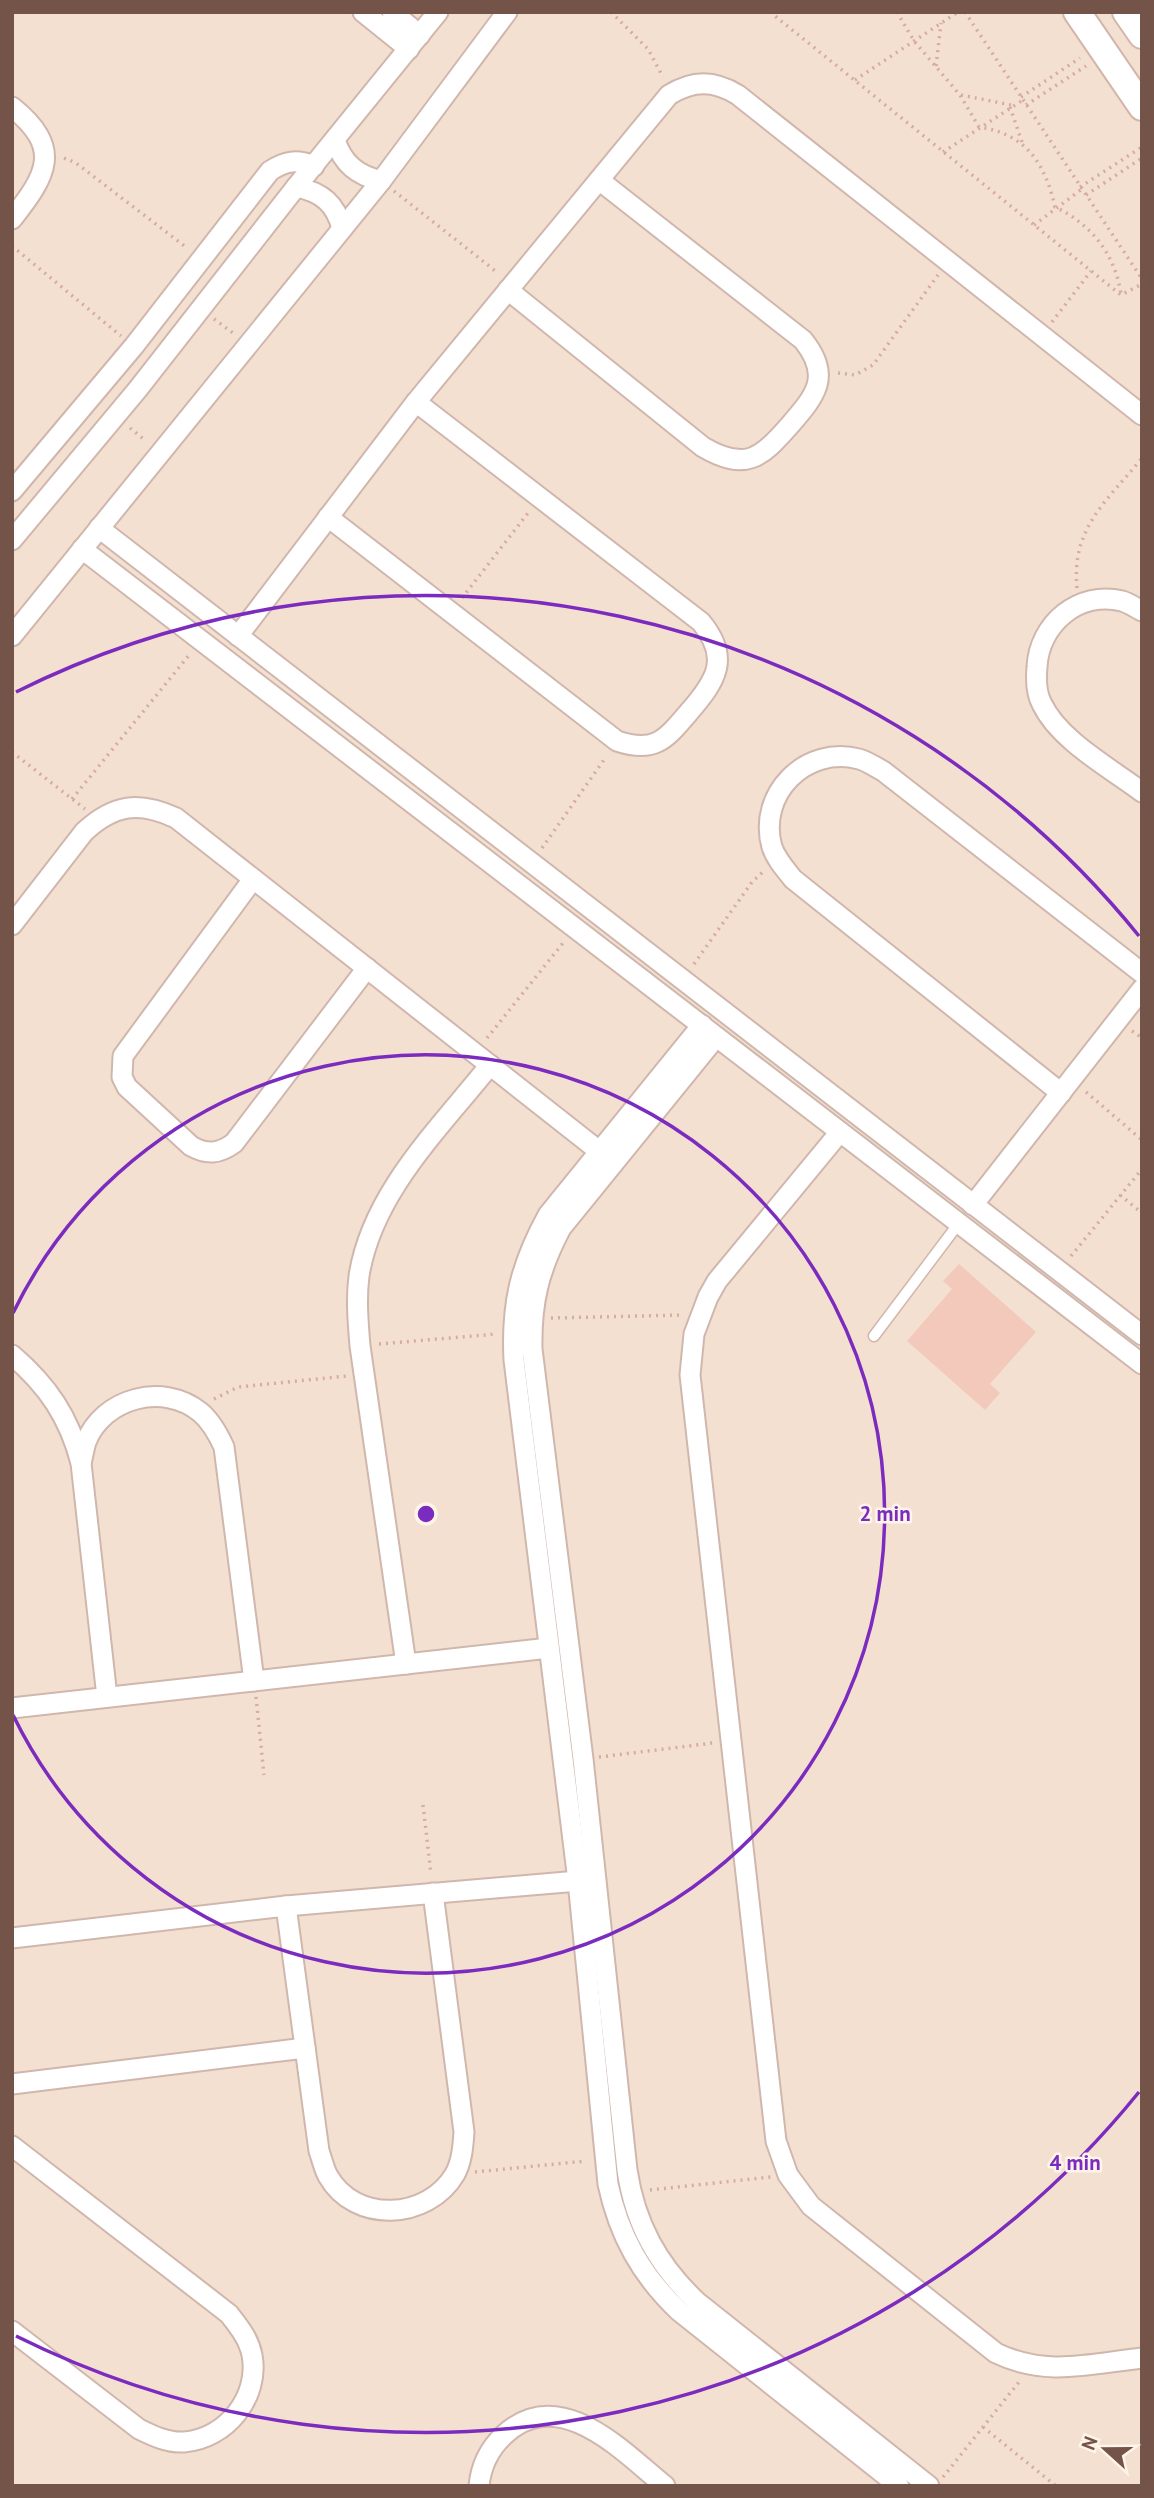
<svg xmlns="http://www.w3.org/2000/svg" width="1154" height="2498" font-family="'PT Sans',sans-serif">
<rect width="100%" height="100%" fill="#fcefe3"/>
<rect fill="#f4e0d1" x="12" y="12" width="1130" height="2474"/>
<path fill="#f2c9ba" d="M959 1264 1036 1332 990 1384 1000 1393 985 1410 907 1341 952 1289 943 1281Z"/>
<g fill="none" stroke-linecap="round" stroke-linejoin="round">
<defs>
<path id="lane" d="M874 1336 959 1223"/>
<g id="street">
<path d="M363 12 409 49"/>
<path d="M392 12 420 35"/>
<path d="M12 107C63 148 47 175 12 219"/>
<path d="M335 140C343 164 357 175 381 181"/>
<path d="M296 187C322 192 336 204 342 229"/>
<path d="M508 290 703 447C746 472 761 458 790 425 816 395 832 376 803 340L599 180"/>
<path d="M12 491 134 346 270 171C285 161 297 159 314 166"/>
<path d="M328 517 617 741C655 754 666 739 689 712 716 681 731 658 701 622L416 402"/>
<path d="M99 528 1142 1335"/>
<path d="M12 540 138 389 296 187 438 12"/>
<path d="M82 549 1142 1364"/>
<path d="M1142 611C1136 608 1129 603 1122 601 1079 590 1039 624 1037 667 1036 678 1036 693 1042 704 1059 740 1110 768 1142 792"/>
<path d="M12 636 381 181 507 12"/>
<path d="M238 636 416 402 669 95C693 80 714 80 738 95L1142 415"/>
<path d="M253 879 123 1056 122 1077 127 1087 191 1146C207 1155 219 1154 234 1143L367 968"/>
<path d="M12 925 84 832C114 804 139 801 176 818L599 1151"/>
<path d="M702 1025 548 1215C521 1264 511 1303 514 1360L578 1881 608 2184C619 2235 641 2275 679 2311L899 2486"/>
<path d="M716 1037 561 1228C539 1270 531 1302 532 1349L583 1759 627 2170C635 2224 658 2265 697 2302L929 2486"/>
<path d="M1061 1093 793 879C785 869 776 859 772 847 757 794 806 745 859 759 867 761 875 767 883 771L1142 973"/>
<path d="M840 1132 717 1281 708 1297 694 1334 690 1375 776 2141 788 2175 811 2206 996 2353C1046 2377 1089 2364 1142 2358"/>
<path d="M973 1205 1142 989"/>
<path d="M12 1355C48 1386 69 1417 81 1463L107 1697"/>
<path d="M81 1463C83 1456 84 1448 86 1442 103 1398 163 1382 200 1412 211 1421 218 1434 224 1447L254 1681"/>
<path d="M406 1664 360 1346C358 1322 356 1299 359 1276 372 1193 439 1129 490 1065"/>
<path d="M12 1708 549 1648"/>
<path d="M286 1906 319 2151C322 2159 324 2169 328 2176 355 2224 428 2220 455 2174 462 2161 463 2146 464 2132L433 1893"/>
<path d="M12 1938 286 1906 578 1881"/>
<path d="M12 2084 305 2048"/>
<path d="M12 2146 229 2314C239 2327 249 2339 252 2355 260 2397 226 2439 184 2442 168 2443 153 2436 139 2429L12 2331"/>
<path d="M479 2486C481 2465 489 2449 504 2435 560 2383 623 2452 665 2486"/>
</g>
<g id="secondary">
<path d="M1077 12 1142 107"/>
<path d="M1126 12 1142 35"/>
</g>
</defs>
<use href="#lane" stroke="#d0b7ad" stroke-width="13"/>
<use href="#street" stroke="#d0b7ad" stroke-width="23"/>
<use href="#secondary" stroke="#d3b6aa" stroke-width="30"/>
<g stroke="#d6ac9e" stroke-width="3.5" stroke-dasharray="2 5" stroke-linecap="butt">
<path d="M611 12 648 49 663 77"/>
<path d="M770 12 1121 295 1142 284"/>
<path d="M897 12 914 41 960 95 979 127C1026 134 1045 163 1055 207 1091 224 1115 254 1121 294"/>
<path d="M965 12 1142 279"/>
<path d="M936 66 941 23"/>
<path d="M855 80 958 12"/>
<path d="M961 95 1011 105"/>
<path d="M1021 97 1080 58"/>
<path d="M1026 105 1086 66"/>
<path d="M1010 107 1022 142"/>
<path d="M943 152 1023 100"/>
<path d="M64 158 76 163 187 248"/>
<path d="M1080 187 1142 147"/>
<path d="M394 191 498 273"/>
<path d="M1086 195 1142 158"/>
<path d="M1034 225 1082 189"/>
<path d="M12 246 121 336"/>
<path d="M214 319 233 333"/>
<path d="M1052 322 1091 271"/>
<path d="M838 373 855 375 873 365 938 275"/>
<path d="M130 428 146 441"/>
<path d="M1077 588C1071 528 1107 501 1142 458"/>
<path d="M462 598 528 513"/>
<path d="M12 752 85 809"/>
<path d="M72 799 190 654"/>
<path d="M542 848 606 757"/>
<path d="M694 964 752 882 765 870"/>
<path d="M1132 1031 1142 1038"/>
<path d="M487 1038 563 943"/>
<path d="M1086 1092 1142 1140"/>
<path d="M1120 1195 1142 1213"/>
<path d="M1071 1256 1142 1169"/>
<path d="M551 1318 683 1315"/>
<path d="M379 1344 497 1334"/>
<path d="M214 1399 238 1387 347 1376"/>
<path d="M256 1697 264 1775"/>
<path d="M599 1757 713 1743"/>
<path d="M423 1805 431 1874"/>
<path d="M475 2172 586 2161"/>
<path d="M650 2190 771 2177"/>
<path d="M983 2427 1056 2486"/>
<path d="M943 2477 1019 2382"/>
</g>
<use href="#lane" stroke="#fff" stroke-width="10"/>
<use href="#street" stroke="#fff" stroke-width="19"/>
<use href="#secondary" stroke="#fff" stroke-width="26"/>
</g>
<g fill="none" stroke="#7b2cbf" stroke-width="3.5">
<path d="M13 1313A459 459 0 1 1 13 1715"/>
<path d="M1139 2092A918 918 0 0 1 16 2336M16 692A918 918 0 0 1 1139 936"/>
</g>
<circle cx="426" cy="1514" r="10" fill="#7b2cbf" stroke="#fff4e9" stroke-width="3.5"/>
<g font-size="21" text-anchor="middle" font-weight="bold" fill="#7b2cbf" stroke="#fff4e9" stroke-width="5" stroke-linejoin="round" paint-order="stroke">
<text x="885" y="1521">2 min</text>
<text x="1075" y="2170">4 min</text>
</g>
<rect width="1154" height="2498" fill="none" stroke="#745349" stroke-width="28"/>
<g transform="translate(1105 2449) rotate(291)" stroke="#fff4e9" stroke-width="5" paint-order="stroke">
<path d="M0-5L12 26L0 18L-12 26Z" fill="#745349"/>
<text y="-10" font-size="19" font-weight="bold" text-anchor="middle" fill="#745349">N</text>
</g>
</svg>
